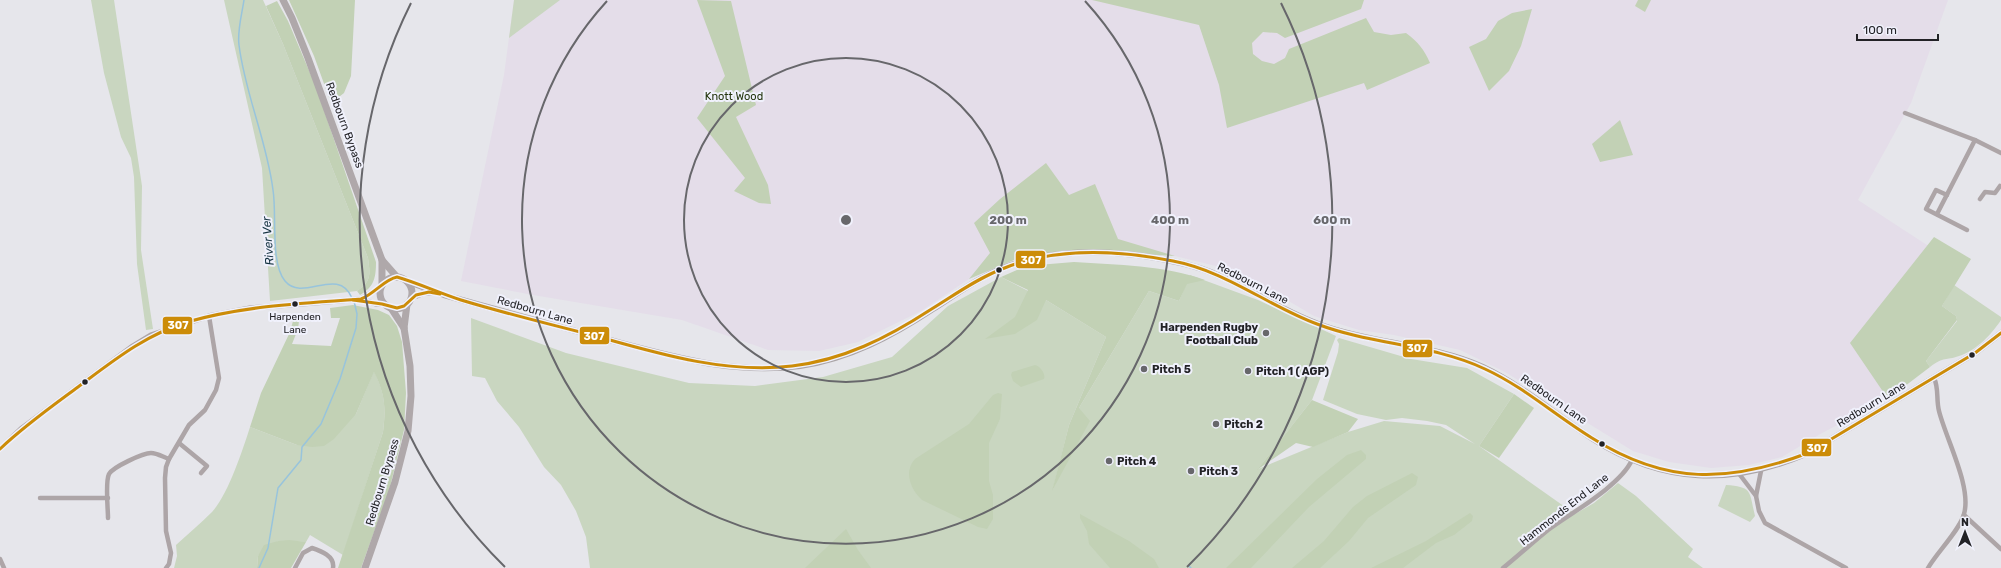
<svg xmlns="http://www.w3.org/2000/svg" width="2001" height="568" font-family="Rubik,sans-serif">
<rect width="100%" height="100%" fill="#e6e6eb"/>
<path fill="#e4dde9" d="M514 0H1948L1911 103 1858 200 1956 264 1888 399 1822 433 1782 457 1749 465 1711 468 1669 462 1633 451 1505 372 1460 350 1394 335 1359 330 1314 316 1275 293 1224 268 1175 256 1067 250 1021 257 969 279 921 311 858 342 819 351 768 350 682 320 533 295 461 281 504 75Z"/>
<g fill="#c9d6c0">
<path d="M91 0H114L142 186 141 250 153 329 146 330 137 264 134 177 131 158 121 137 104 73Z"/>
<path d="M224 0H263L283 44 368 258C370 274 372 281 357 291L270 301 262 168Z"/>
<path d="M514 0H560L509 38Z"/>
<path d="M1190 275 1258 300 1336 336 1312 400 1258 469 1348 432 1384 421 1440 426 1475 444 1446 425 1427 421 1402 418 1386 420 1357 414 1323 400 1338 352 1339 344 1337 340 1339 338 1411 359 1467 368 1514 394 1479 446 1575 514 1594 503 1618 483 1636 496 1693 549 1688 557 1703 568H590L586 537 576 511 561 485 544 467 519 427 497 401 485 378 472 376 471 318 566 353 689 383 755 386 823 377 892 357 948 306 1001 277 1046 300 1106 337 1069 425 1053 489 1079 408 1149 291 1179 301Z"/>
<path d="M1954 285 2001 317V320C1992 334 1976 351 1959 356 1945 361 1945 356 1930 367L1926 361 1957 321 1956 316 1942 306Z"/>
<path d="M374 371C385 394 386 407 383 432L343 555 310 535 306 542 278 541 258 556 257 568H174L177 556 176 545C188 534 201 523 212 512 228 495 243 449 250 427L297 445 356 414Z"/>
<path d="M1726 485C1753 487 1749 491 1755 516L1750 522 1718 506Z"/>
</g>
<g fill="#c2d1b5">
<path d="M289 0H355L351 76 344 93 331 103 314 56Z"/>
<path d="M697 0 731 1 756 105 736 117 768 185 771 204 759 203 734 191 745 178 697 118 725 76Z"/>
<path d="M1092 0H1364L1361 9 1285 38 1277 33 1263 32 1252 43 1253 54 1262 61 1274 64 1285 58 1289 49 1366 18 1374 32 1391 35 1406 33C1418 42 1424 49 1430 63L1367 90 1364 83 1227 128 1219 85 1199 25Z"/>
<path d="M1638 0H1651L1645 12 1635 6Z"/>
<path d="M277 1 288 21 316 87 376 262C376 278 374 287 360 295L357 291C372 281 370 274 368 258L283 44 266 6Z"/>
<path d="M1532 9 1521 46 1509 71 1489 91 1469 47 1486 39 1498 21 1512 13Z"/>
<path d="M1620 120 1633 155 1600 162 1592 144Z"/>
<path d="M1046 163 1069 195 1095 184 1118 239 1175 256 1067 250 1021 257 969 279 990 253 974 223 1000 199Z"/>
<path d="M1934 237 1971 259 1942 306 1956 316 1957 320 1926 361 1930 367 1888 399 1850 343Z"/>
<path d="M1074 262C1118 265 1163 265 1205 280L1187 284 1179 301 1149 291 1079 408 1090 421 1052 491 1069 425 1106 337 1046 300 1037 320 1015 334 985 339 1015 317 1028 290 1001 277 1026 266Z"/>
<path d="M353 305 378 310 389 315 397 326 402 342 406 393 404 430 389 491 361 568H338L383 432C386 408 385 394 374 372L356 414 334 439 324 446 312 447 297 445 250 427 261 393 290 332 293 321H299L298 329 292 344 331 346 340 318H331L330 308Z"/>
<path d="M1035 365C1040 366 1046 374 1044 379L1021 387 1013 381 1011 375 1012 372Z"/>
<path d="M998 393 1002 394 1000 419 989 443V481L993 495V519L987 529 978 527 922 500C911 490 903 472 915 459L969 424 993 395Z"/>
<path d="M1514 394 1534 408 1499 458 1479 446Z"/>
<path d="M1312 400 1358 419 1348 432 1313 447 1296 443 1257 470Z"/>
<path d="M1361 450 1366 455V459L1309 507 1251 568H1226L1317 479 1347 455Z"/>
<path d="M1412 473 1418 477 1416 485 1368 518 1349 541 1320 568H1292L1324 541 1353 507 1367 496Z"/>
<path d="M1470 513 1473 516 1472 521 1454 535 1436 543 1403 568H1371L1426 541Z"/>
<path d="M1080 514 1129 541 1154 559 1159 568H1110L1089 544 1087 531 1080 518Z"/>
<path d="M846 529 858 550 871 568H805Z"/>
<path d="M289 540 306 542 291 568H257L258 556 264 545 278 541Z"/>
</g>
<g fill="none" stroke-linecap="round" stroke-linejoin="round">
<g stroke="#98c4dc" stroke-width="1.5">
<path d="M244 0C242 14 237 31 239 45 245 94 267 141 273 190 277 214 270 263 285 281 303 303 338 265 352 298"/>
<path d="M1189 566 1191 568"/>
<path d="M259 568 268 548 278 488 301 460 302 447 321 424 340 379 356 328 357 314 354 301"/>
</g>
<g stroke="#ada5a7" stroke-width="4.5">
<path d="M1905 113 1975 140 2001 153"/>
<path d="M1947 195 1936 190 1926 209 1967 230"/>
<path d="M1980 199 1985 192 1995 193 2000 186"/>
<path d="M1937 214 1975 140"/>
<path d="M179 443 207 466 201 473"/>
<path d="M1740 475 1756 496 1759 511 1765 523 1846 568"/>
<path d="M1756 496 1761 471"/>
<path d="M40 498H108"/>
<path d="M1964 515 2001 549"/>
<path d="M108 518C108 508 105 482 109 474 113 467 143 453 151 453 157 453 163 457 169 459"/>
<path d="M0 559 4 568"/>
<path d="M166 568 169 564 171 553 166 531 165 478 166 467 169 459 189 425 205 410 216 390 219 378 209 316"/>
<path d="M295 568 303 553 312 548C321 551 335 556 333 568"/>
<path d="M1503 568C1518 556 1533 542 1548 530 1571 513 1620 486 1632 460"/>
<path d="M1928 568C1937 552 1960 530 1964 514 1972 487 1946 439 1939 411 1936 399 1939 388 1934 378"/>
</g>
<g stroke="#ada5a7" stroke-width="5.5">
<path d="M361 299 376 304H384"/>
<path d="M0 449 21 429 133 346 151 335 209 316 251 308 361 299 381 287"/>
</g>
<g stroke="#aba5a7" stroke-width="6">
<path d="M406 281 444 295C498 310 552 325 606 339 670 356 733 375 800 366 849 359 892 336 933 309 949 299 965 287 982 278 1041 245 1117 248 1181 263 1232 274 1272 308 1321 325 1373 344 1432 344 1483 367 1523 386 1556 415 1593 439 1663 484 1732 486 1808 453L1975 353 2001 333"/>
<path d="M411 298 423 293 435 292"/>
</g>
<g stroke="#afa8aa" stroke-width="7">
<path d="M283 0 292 18 308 58 382 260 397 277"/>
<circle cx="396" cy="293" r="16"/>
<path d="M382 285V260"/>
<path d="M391 308 404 328"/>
<path d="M365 568 395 482 408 431 411 396 410 366 404 328 407 304"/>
</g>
<defs>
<g id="bus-1">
<path d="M353 300 382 304 397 308 404 306 416 295 429 292 440 294"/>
<path d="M0 449C24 426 51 407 78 387 113 361 145 335 187 322 243 306 303 303 361 299 374 294 385 279 397 277 418 283 439 293 461 300 504 313 548 324 592 335 656 353 724 374 792 366 843 360 887 338 930 310 953 296 976 279 1002 269 1055 247 1117 250 1173 261 1226 271 1268 306 1317 324 1372 345 1432 344 1485 369 1524 387 1556 416 1592 438 1666 485 1729 483 1808 453L1975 353 2001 333"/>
</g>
</defs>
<use href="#bus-1" stroke="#f0f1fc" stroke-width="6"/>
<use href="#bus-1" stroke="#cc8c08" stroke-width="3"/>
</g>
<g fill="none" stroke="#67676b" stroke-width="2">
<circle cx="846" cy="220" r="162"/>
<path d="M1085 1A324 324 0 1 1 607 1"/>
<path d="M505 567A486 486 0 0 1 411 3M1281 3A486 486 0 0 1 1187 567"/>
</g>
<g fill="#222226" stroke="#f0f1fc" stroke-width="1.5">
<circle cx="999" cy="270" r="3.5"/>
<circle cx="295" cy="304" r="3.5"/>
<circle cx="1972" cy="355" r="3.5"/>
<circle cx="85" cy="382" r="3.5"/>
<circle cx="1602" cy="444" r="3.5"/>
</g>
<g fill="#67676b" stroke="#f0f1fc" stroke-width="1.5">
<circle cx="1266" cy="333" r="4"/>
<circle cx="1144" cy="369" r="4"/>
<circle cx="1248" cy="371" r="4"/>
<circle cx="1216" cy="424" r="4"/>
<circle cx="1109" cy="461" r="4"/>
<circle cx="1191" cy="471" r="4"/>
</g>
<g text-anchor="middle" stroke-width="4" stroke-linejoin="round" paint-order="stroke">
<g font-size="10" fill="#222226" stroke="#f0f1fc">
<text x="295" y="320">Harpenden<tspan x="295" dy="13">Lane</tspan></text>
</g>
<g font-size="11" fill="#23340c" stroke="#f0f1fc">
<text x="734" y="100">Knott Wood</text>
</g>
<g font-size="11" fill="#222226" stroke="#f0f1fc">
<text transform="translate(345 125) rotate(70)" y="4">Redbourn Bypass</text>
<text transform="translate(1253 283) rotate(27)" y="4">Redbourn Lane</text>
<text transform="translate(535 310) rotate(16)" y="4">Redbourn Lane</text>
<text transform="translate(1554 399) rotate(35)" y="4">Redbourn Lane</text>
<text transform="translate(1871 404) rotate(-31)" y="4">Redbourn Lane</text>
<text transform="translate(382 482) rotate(-73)" y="4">Redbourn Bypass</text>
<text transform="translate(1564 509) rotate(-38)" y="4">Hammonds End Lane</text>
</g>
<g font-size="11" font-weight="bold" fill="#222226" stroke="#f0f1fc" text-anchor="start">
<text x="1258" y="331" text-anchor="end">Harpenden Rugby<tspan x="1258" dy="13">Football Club</tspan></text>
<text x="1152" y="373">Pitch 5</text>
<text x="1256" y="375">Pitch 1 ( AGP)</text>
<text x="1224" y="428">Pitch 2</text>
<text x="1117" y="465">Pitch 4</text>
<text x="1199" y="475">Pitch 3</text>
</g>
<g font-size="12" font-style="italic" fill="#153341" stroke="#f0f1fc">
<text transform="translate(268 241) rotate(-94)" y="4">River Ver</text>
</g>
</g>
<circle cx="846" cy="220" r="6" fill="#67676b" stroke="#f0f1fc" stroke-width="2"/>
<g font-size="12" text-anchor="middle" font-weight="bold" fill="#67676b" stroke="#f0f1fc" stroke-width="4" stroke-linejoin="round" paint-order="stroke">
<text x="1008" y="224">200 m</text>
<text x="1170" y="224">400 m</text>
<text x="1332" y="224">600 m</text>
</g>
<g stroke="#f0f1fc" stroke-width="1.5">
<rect x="1015" y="250" width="31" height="19" rx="4" fill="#cc8c08"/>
<rect x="162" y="316" width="31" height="19" rx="4" fill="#cc8c08"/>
<rect x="579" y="326" width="31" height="19" rx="4" fill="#cc8c08"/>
<rect x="1402" y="339" width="31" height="19" rx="4" fill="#cc8c08"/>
<rect x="1801" y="438" width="31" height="19" rx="4" fill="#cc8c08"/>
</g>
<g font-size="11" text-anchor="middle" font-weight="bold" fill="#fff">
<text x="1031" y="264">307</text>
<text x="178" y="329">307</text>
<text x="594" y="340">307</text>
<text x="1417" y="352">307</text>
<text x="1817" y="452">307</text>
</g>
<g transform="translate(1965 532)" stroke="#f0f1fc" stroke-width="3" paint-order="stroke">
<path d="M0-3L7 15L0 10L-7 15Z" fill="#222226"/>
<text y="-6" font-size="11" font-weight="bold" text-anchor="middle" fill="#222226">N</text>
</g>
<path d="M1857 34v6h81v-6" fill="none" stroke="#222226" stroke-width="2"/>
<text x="1863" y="34" font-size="12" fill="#222226" stroke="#f0f1fc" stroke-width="3" paint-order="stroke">100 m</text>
</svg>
